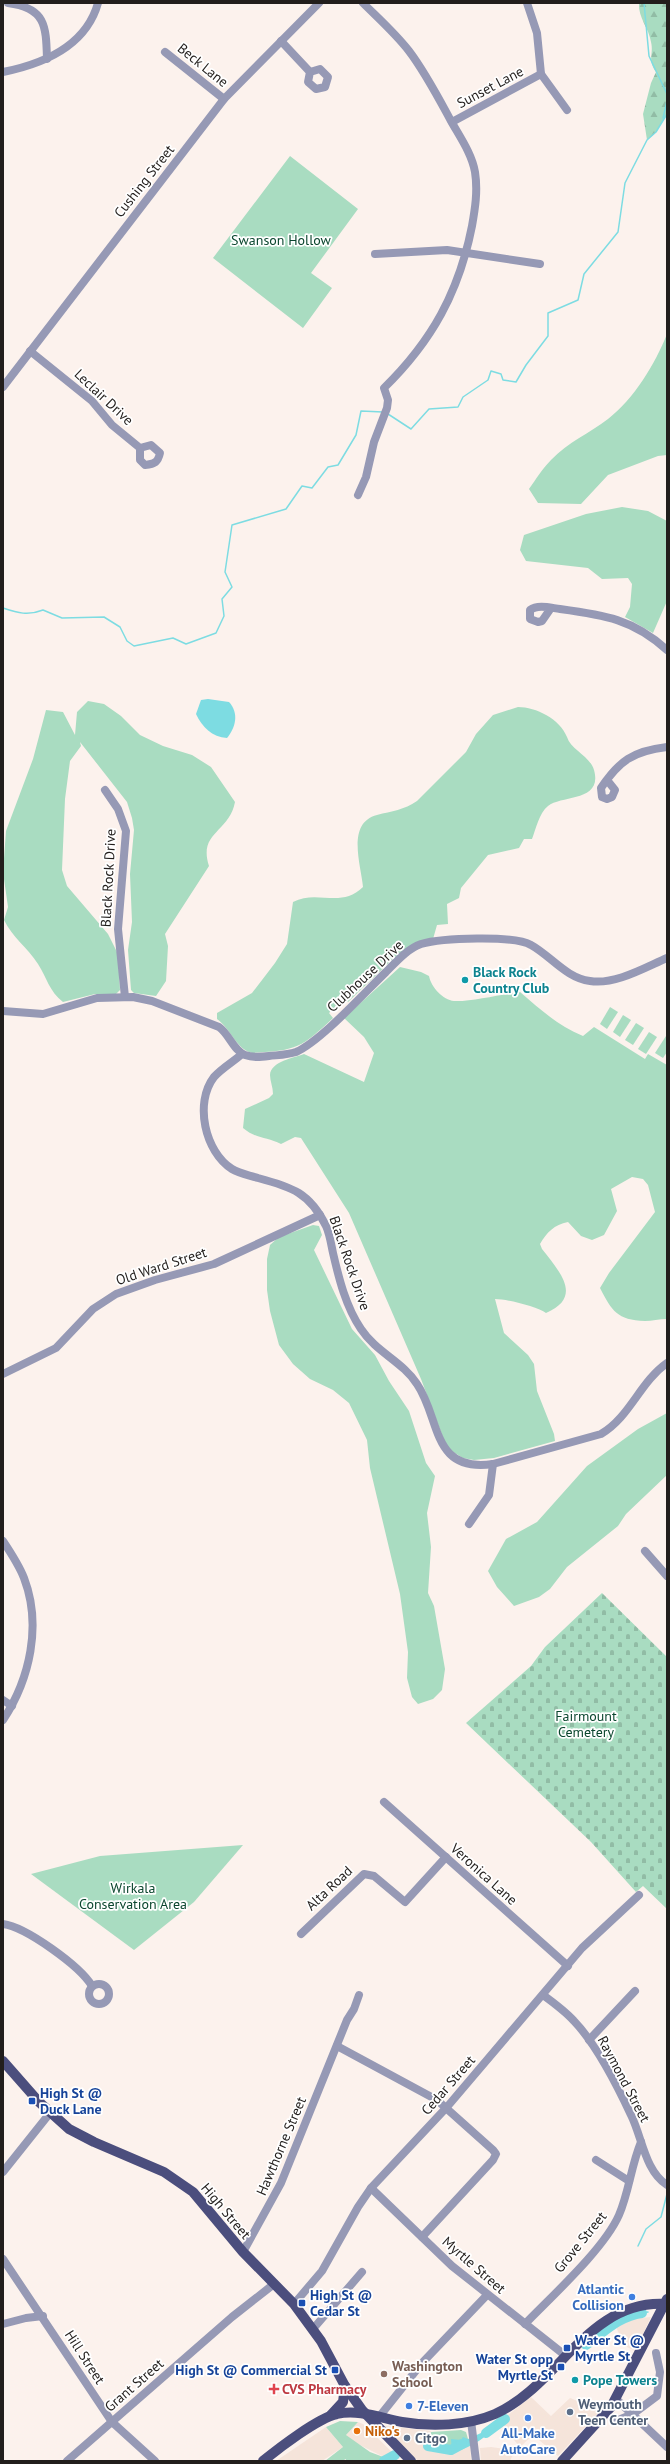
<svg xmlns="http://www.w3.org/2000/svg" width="670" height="2464" font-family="'PT Sans',sans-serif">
<defs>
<pattern id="forest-firs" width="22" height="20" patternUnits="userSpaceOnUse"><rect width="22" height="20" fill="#a9dcc1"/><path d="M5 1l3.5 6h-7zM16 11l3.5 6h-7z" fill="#91bca5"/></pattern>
<pattern id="cemetery-stones" width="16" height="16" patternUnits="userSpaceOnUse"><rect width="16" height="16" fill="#a9dcc1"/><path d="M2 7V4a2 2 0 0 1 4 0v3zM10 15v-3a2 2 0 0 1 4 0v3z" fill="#91bca5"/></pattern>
</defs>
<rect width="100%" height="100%" fill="#fcf2ed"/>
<g fill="#f5e4da">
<path d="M651 2317 635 2351 625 2346 616 2327 632 2319Z"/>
<path d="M531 2397 551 2416 570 2398 601 2410 558 2456 533 2435 520 2447 503 2427 506 2421 504 2418Z"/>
<path d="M358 2422 363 2424 394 2454 386 2458 352 2441 346 2435Z"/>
<path d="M385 2426 431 2431 429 2437H423V2444L432 2452 435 2451 454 2453 470 2444 471 2461H418L383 2427Z"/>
<path d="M326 2427 343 2447 322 2461H276Z"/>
<path d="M491 2447 505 2449 514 2452 510 2461H481L480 2448Z"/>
</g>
<g fill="#a9dcc1">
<path d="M290 156 358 209 311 273 332 288 303 328 213 258Z"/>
<path d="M667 334V455L658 456 608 475 581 504 538 503 529 489C536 479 543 468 551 460 568 442 590 433 608 419 634 399 655 364 667 334Z"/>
<path d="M622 507 648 511 667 521V601L653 633 625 617 630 607 632 584 628 578 602 579 588 568 526 561 520 550 524 535 586 514Z"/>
<path d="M88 701 104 704 121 716 140 735 163 746 192 755 211 767 235 802C229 833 198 832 209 866L165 934 168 946 166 981 156 996 134 993 131 990 128 950 132 922 130 874 134 830 132 818 127 802 80 742 81 746 70 761 65 799 62 870 67 886 108 934 118 954 120 990 116 994H95L63 1002C49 991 47 978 38 964 28 948 12 937 4 920L8 907 3 872 6 831 33 759 46 710 63 712 75 735 77 712Z"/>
<path d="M518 707C536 707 560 719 567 737 571 750 590 756 594 770 603 802 562 795 548 806 539 813 536 829 532 839H524L519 848 488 855 461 888 459 898 447 904 448 924 437 925 433 939 395 957 348 1002 343 999 329 1013 333 1018C300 1049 297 1050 252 1053 236 1049 231 1029 217 1019V1013L252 993 275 963 287 944 293 902C317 889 341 909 363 887 361 865 346 823 377 815 392 811 404 810 417 801L466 752 476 734 493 715Z"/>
<path d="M400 967 421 972 429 976C431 987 443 1000 454 1001 470 1002 502 994 520 992 540 1009 558 1026 583 1036L594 1027 645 1059 648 1054 667 1065V1319C659 1319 652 1321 645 1321 617 1320 612 1311 600 1288L609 1273 655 1212 648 1185 643 1179 632 1177 611 1189 617 1211 604 1235 592 1240 581 1236 568 1222C554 1225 547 1232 540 1244L542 1249C559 1271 584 1297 546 1313 538 1307 507 1299 495 1299L504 1333 528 1355 534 1364 537 1391 554 1434 555 1441 494 1458 474 1460 463 1458 450 1450 444 1440 421 1379 349 1213 301 1138 295 1137 281 1144C267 1137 256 1139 243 1128L245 1109 269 1098 273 1094C273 1087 270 1081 270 1075 271 1061 294 1058 304 1054L364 1082 374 1053 364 1037 344 1018Z"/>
<path d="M610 1007 618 1012 607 1029 600 1024Z"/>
<path d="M623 1015 631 1020 620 1037 613 1032Z"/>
<path d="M636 1023 644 1028 633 1045 625 1040Z"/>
<path d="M649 1032 657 1037 646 1054 638 1049Z"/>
<path d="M666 1036 667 1052 663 1058 655 1053Z"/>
<path d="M313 1225 319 1226 322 1235 314 1250 352 1329 375 1355 389 1381 409 1411 426 1463 435 1476 427 1513 431 1547 428 1593 434 1606 445 1669 442 1690 433 1699 418 1704 412 1697 407 1678 408 1652 400 1594 370 1468 367 1440 349 1403 333 1390 310 1379 293 1364 279 1345 270 1311 267 1290V1259L270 1245 279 1237Z"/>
<path d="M667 1413V1475L626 1514 618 1526 567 1567 550 1589 539 1597 514 1606 497 1587 488 1571 506 1539 537 1522 587 1466 638 1429Z"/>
<path d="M243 1845 194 1902 134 1950 31 1874 100 1856Z"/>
<path d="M340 2421 358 2422 346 2435 370 2452 386 2458 381 2461H346V2459L342 2461H325L343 2447 326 2427Z"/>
<path d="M461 2430 466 2432 468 2439 461 2440 451 2448 423 2443V2436L429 2437 431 2432Z"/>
</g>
<path fill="url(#forest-firs)" d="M639 3H667V114L656 132 647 140 643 114 651 83 656 72C647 59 654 55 651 42 649 28 638 18 639 3Z"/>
<path fill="url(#cemetery-stones)" d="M602 1593 667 1657V1909L643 1886 636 1892 591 1842 466 1723 531 1666 545 1647Z"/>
<g fill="#7ddce2">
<path d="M208 699 229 702C239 713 236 727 227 738 212 737 202 727 196 714L201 700Z"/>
<path d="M496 2426C486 2438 467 2450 452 2452L451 2439 461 2440 463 2437 468 2439Z"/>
</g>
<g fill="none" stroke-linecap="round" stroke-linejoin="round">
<g stroke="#7ddce2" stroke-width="1.5">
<path d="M644 3 649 56 667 94"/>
<path d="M663 118 667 101"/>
<path d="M388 414 411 429 429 409 458 407 463 397 488 380 491 371 501 374 503 380 516 382 526 365 548 336V313L578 300 584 274 618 232 625 183 647 140 656 132 667 114"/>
<path d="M3 608C18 613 28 616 43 610L62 618 104 617 120 627 127 641 134 646 173 638 186 644 216 633 224 616 222 599 232 587 225 572 232 525 286 509 302 486 312 488 328 467 338 465 356 435 361 411 383 412"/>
<path d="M638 2246 646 2229 661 2217 667 2194"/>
<path d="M642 2311V2313L648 2312"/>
</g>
<g stroke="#7ddce2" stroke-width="10">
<path d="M586 2345C604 2332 619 2316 642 2313"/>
<path d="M486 2433 505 2419"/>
<path d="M428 2446 451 2450 462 2444"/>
<path d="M384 2461 395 2455"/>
</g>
<g stroke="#9699b5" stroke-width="8">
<path d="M8 3C46 8 46 26 47 59"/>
<path d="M527 3 537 33 541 74"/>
<path d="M281 41 310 72 308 82 316 89 325 87 328 77 320 69 310 72"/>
<path d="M165 52 224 99"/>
<path d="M3 72C43 64 86 46 98 3"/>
<path d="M452 122 541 74 567 110"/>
<path d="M375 254 447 250 540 264"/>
<path d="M30 351 92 401 112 425 140 448 151 445 160 453C158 462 155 464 145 465L140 460V448"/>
<path d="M3 387 224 99 319 3"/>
<path d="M358 495 366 477 374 442 387 408 388 400 384 388C432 341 459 292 472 226 475 209 478 191 475 172 472 154 460 137 451 121 438 97 425 72 409 51 395 33 378 18 363 3"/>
<path d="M551 608 542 621 538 622 530 619V610C538 604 551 608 560 609 604 615 633 619 667 650"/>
<path d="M607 780 615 790 612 797 607 799 602 797 601 788C619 761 633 751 667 747"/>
<path d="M105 790 118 809 126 831 118 929 125 997"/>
<path d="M3 1011 43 1014 97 998 133 997 152 1001 219 1027C229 1034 234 1051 245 1055 253 1058 261 1057 269 1056 278 1055 287 1055 296 1052 321 1041 364 993 386 972 396 962 407 949 421 944 441 938 514 935 531 945 551 956 566 978 590 981 615 985 644 968 667 958"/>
<path d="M242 1054C233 1062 222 1068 214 1077 194 1103 205 1152 232 1169 240 1174 249 1175 258 1178 292 1187 310 1193 326 1226 330 1235 331 1244 333 1253 339 1279 346 1307 361 1329 376 1352 403 1362 417 1384 441 1419 431 1473 493 1464L601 1434C630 1417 640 1382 667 1363"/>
<path d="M3 1374 56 1348 93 1309 116 1294 155 1280 214 1264 320 1215"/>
<path d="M469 1524 489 1495 493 1464"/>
<path d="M3 1541C11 1553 19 1565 24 1578 42 1625 30 1679 3 1720"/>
<path d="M645 1551 667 1576"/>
<path d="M3 1700 12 1706"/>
<path d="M384 1802 568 1966"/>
<path d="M3 1924C26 1927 80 1966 92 1986"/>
<path d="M301 1934 364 1874 374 1876 405 1902 446 1857"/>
<circle cx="99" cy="1994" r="10"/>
<path d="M543 1995C554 2003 565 2011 574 2021 597 2045 617 2085 631 2115 642 2137 645 2171 667 2185"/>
<path d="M589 2040 635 1991"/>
<path d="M337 2046 437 2100 493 2150 496 2154 493 2160 422 2237"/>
<path d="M596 2160 629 2181"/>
<path d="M3 2172 50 2113"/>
<path d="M371 2188 452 2266 566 2356"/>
<path d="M243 2252 281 2183 347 2020 354 2009 359 1995"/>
<path d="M3 2259 112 2422 155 2461"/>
<path d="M294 2304 322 2271 358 2207 371 2188 447 2107 582 1948 639 1895"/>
<path d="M3 2324 26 2318 43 2316"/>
<path d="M525 2324C552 2296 604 2249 619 2215 629 2192 631 2166 641 2142"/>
<path d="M313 2329 362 2272"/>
<path d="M616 2399 667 2447"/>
<path d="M379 2417 422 2363 487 2295"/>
<path d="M471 2421 476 2461"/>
<path d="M616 2421 633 2414 657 2396 660 2372 656 2353"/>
<path d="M67 2461 232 2317 274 2284"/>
</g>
<g stroke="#4b4e7d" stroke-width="10">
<path d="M3 2061 39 2102 69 2129 94 2142 164 2172 193 2192 243 2252 294 2304 321 2341 345 2386 362 2410 411 2461"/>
<path d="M331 2415 343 2402 345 2386"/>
<path d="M263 2461C279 2448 318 2418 337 2414 358 2409 381 2418 402 2422 431 2427 467 2426 495 2414 558 2386 588 2300 665 2304"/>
<path d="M562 2461 611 2407 667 2299"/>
</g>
</g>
<g fill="#0f9aa8" stroke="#fff" stroke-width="1.5">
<circle cx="465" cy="980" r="4"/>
<circle cx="575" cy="2380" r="4"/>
</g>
<g fill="#1a4fb4" stroke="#fff" stroke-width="1.5">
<rect x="28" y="2097" width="8" height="8" rx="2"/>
<rect x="298" y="2299" width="8" height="8" rx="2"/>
<rect x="563" y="2344" width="8" height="8" rx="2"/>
<rect x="557" y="2363" width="8" height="8" rx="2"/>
<rect x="331" y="2366" width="8" height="8" rx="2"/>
</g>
<g fill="#3f7fe0" stroke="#fff" stroke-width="1.5">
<circle cx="632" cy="2297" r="4"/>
<circle cx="409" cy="2406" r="4"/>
<circle cx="528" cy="2418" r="4"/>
</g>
<circle fill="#8d6e63" stroke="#fff" stroke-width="1.5" cx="384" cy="2374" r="4"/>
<path fill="#e0444e" stroke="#fff" stroke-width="1.5" d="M272 2383h4v4h4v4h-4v4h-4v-4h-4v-4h4z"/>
<g fill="#5c6f8a" stroke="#fff" stroke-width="1.5">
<circle cx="570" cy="2412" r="4"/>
<circle cx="407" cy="2438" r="4"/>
</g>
<circle fill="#e8710a" stroke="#fff" stroke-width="1.5" cx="357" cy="2431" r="4"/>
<g text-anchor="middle" stroke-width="3.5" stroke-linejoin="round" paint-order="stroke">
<g font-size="14" fill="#221e1c" stroke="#fff">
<text transform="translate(203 65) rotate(39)" y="5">Beck Lane</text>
<text transform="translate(490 87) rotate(-28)" y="5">Sunset Lane</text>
<text transform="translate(144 181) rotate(-52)" y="5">Cushing Street</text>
<text transform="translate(104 397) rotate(43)" y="5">Leclair Drive</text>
<text transform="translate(108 878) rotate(-87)" y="5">Black Rock Drive</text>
<text transform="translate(365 976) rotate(-43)" y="5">Clubhouse Drive</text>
<text transform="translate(350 1263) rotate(71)" y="5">Black Rock Drive</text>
<text transform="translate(161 1266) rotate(-18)" y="5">Old Ward Street</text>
<text transform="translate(484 1874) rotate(42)" y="5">Veronica Lane</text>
<text transform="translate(329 1888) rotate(-43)" y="5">Alta Road</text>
<text transform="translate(624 2079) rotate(62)" y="5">Raymond Street</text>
<text transform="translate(448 2085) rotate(-49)" y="5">Cedar Street</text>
<text transform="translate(281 2146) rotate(-67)" y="5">Hawthorne Street</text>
<text transform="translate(226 2211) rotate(50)" y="5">High Street</text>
<text transform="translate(580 2242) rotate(-51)" y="5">Grove Street</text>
<text transform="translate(474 2265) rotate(41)" y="5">Myrtle Street</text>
<text transform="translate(85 2357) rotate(57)" y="5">Hill Street</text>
<text transform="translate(134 2385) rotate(-41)" y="5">Grant Street</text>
</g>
<g font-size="14" fill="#0a462e" stroke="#fff">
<text x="281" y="245">Swanson Hollow</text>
<text x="586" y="1721">Fairmount<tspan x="586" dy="16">Cemetery</tspan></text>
<text x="133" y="1893">Wirkala<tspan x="133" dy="16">Conservation Area</tspan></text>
</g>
<g font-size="14" font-weight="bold" fill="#0d838f" stroke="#fff" text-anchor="start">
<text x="473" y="977">Black Rock<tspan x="473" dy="16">Country Club</tspan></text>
<text x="583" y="2385">Pope Towers</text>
</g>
<g font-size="14" font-weight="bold" fill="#164399" stroke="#fff" text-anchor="start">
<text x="40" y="2098">High St @<tspan x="40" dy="16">Duck Lane</tspan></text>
<text x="310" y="2300">High St @<tspan x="310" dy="16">Cedar St</tspan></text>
<text x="575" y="2345">Water St @<tspan x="575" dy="16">Myrtle St</tspan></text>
<text x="553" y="2364" text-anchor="end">Water St opp<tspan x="553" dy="16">Myrtle St</tspan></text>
<text x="327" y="2375" text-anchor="end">High St @ Commercial St</text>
</g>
<g font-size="14" font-weight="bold" fill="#366cbe" stroke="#fff" text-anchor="end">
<text x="624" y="2294">Atlantic<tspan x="624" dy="16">Collision</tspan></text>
<text x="417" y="2411" text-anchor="start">7-Eleven</text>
<text x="528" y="2438" text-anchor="middle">All-Make<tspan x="528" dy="16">AutoCare</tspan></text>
</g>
<g font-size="14" font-weight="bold" fill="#785e54" stroke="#fff" text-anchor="start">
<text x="392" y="2371">Washington<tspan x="392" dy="16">School</tspan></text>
</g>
<g font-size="14" font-weight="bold" fill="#be3a42" stroke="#fff" text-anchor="start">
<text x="282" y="2394">CVS Pharmacy</text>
</g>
<g font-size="14" font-weight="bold" fill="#4e5e75" stroke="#fff" text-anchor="start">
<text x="578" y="2409">Weymouth<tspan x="578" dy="16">Teen Center</tspan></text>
<text x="415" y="2443">Citgo</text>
</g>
<g font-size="14" font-weight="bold" fill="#c56008" stroke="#fff" text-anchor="start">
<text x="365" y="2436">Niko's</text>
</g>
</g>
<rect width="670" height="2464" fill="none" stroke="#221e1c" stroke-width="8"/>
</svg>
